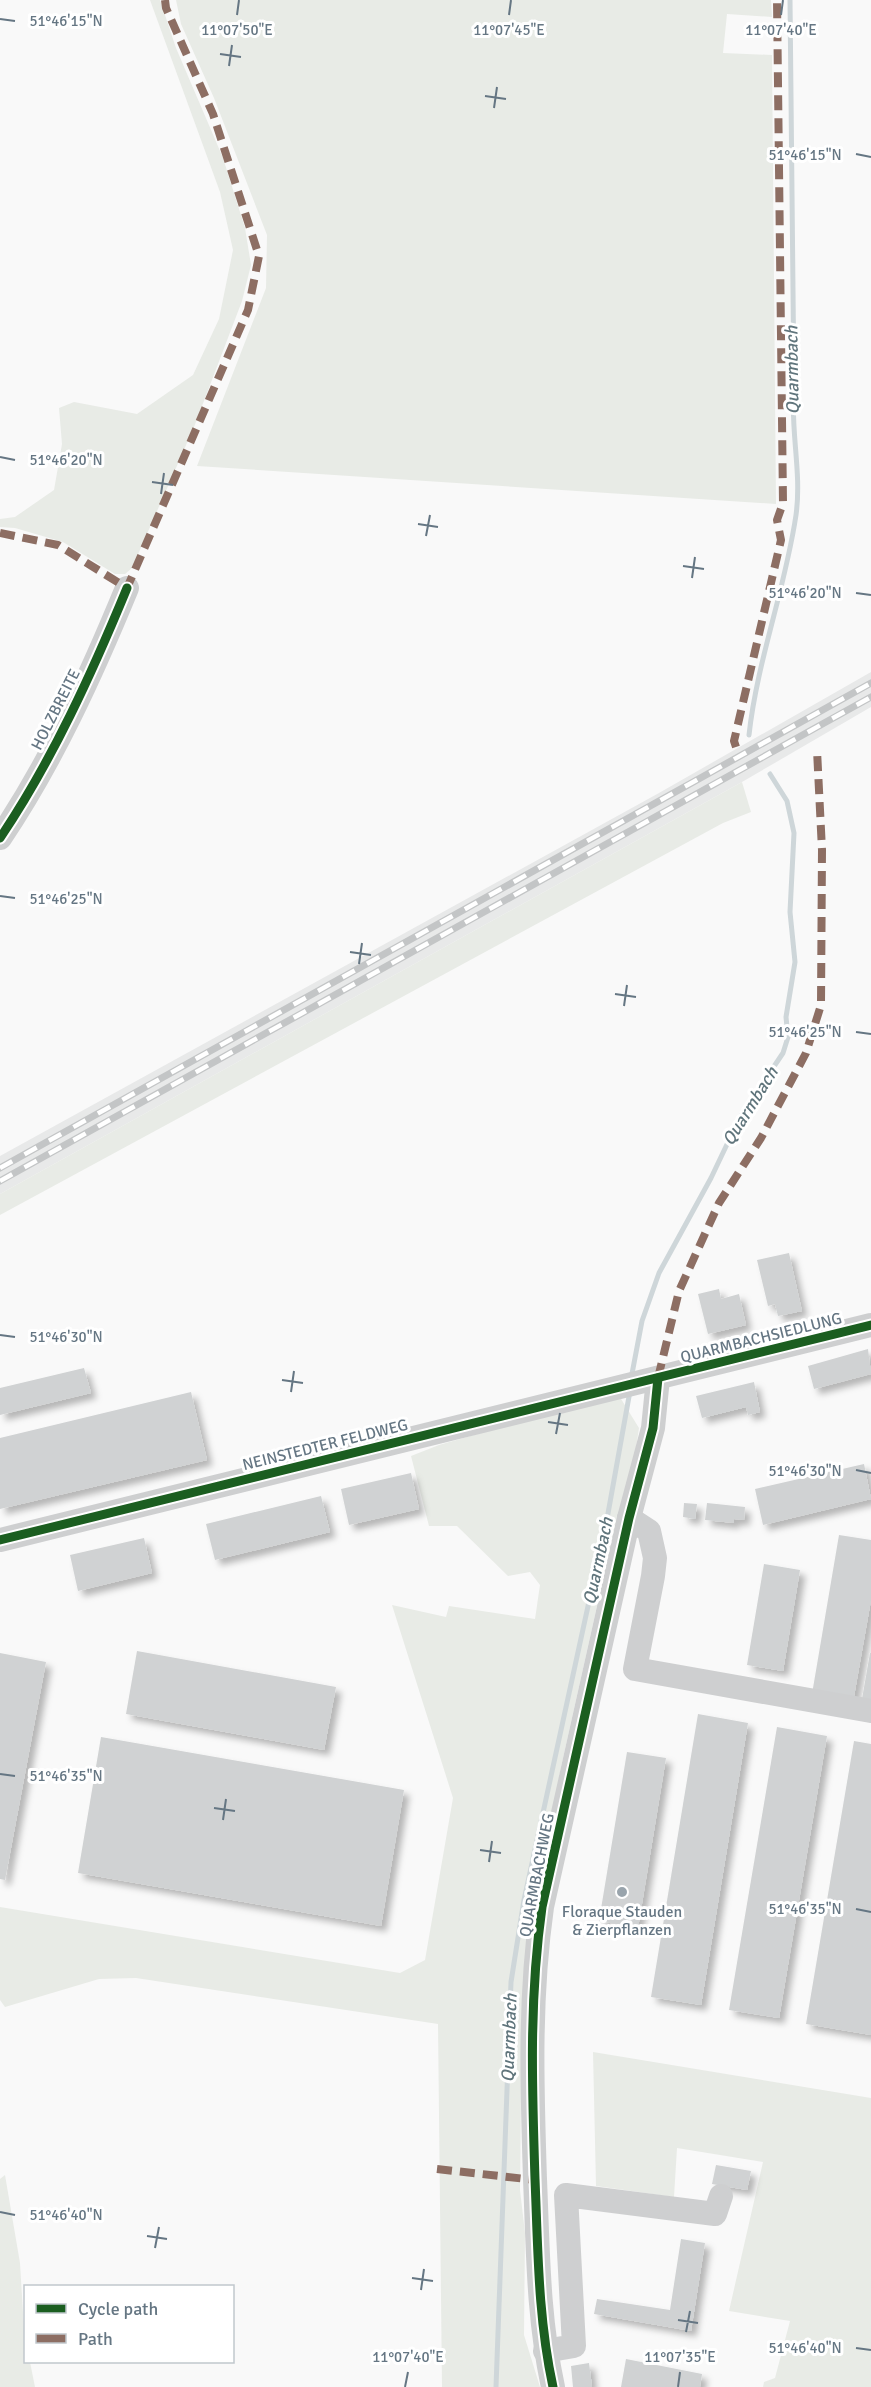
<svg xmlns="http://www.w3.org/2000/svg" width="871" height="2387" font-family="Signika,sans-serif">
<defs>
<filter id="shadow"><feDropShadow dx="5.5" dy="5.5" stdDeviation="3" flood-color="#0004"/></filter>
</defs>
<rect width="100%" height="100%" fill="#f9f9f9"/>
<path fill="#e8e9e9" d="M871 672V707L742 782 0 1194V1156L659 793Z"/>
<g fill="#e8ebe6">
<path d="M150 0H160L176 48 223 158 245 228 251 265 242 301 194 427 132 568 125 574H115L63 542 15 528 0 527V519L15 517 54 490 62 444 59 408 74 402 137 414 193 375 219 319 233 250 220 192Z"/>
<path d="M176 0H771L772 17 727 14 723 53 772 55 776 504 197 466 266 288 267 235 214 98 181 24Z"/>
<path d="M742 782 751 812 723 823 0 1215V1194Z"/>
<path d="M618 1394 639 1428 634 1462 605 1570 561 1767 529 1939 521 2094 520 2190 525 2233 524 2335 540 2387H442L438 2024 136 1978 99 1979 5 2007 0 2000V1907L400 1973 425 1960 453 1798 392 1605 446 1617 449 1606 535 1619 540 1585 530 1572 508 1576 457 1526H429L411 1456 439 1445Z"/>
<path d="M593 2052 871 2098V2387H763L764 2382 775 2378 790 2321 729 2311 763 2162 677 2148 674 2197 596 2186Z"/>
<path d="M5 2175 20 2263 26 2362H30L35 2387H0V2179Z"/>
</g>
<g fill="none" stroke-linecap="round" stroke-linejoin="round">
<g stroke="#ced6d9" stroke-width="5">
<path d="M749 735C757 661 785 590 796 515 802 472 790 430 794 387L790 0"/>
<path d="M631 1379 642 1321 659 1273 711 1178 740 1117 783 1053 788 1037 786 1017 795 962 790 912 794 833 787 801 770 774"/>
<path d="M496 2387 511 1982 524 1900 607 1519 630 1391"/>
</g>
</g>
<g fill="#d0d2d3" filter="url(#shadow)">
<path d="M789 1253 802 1311 778 1316 775 1304 768 1306 757 1260Z"/>
<path d="M719 1289 721 1299 739 1294 746 1325 708 1334 698 1294Z"/>
<path d="M868 1349 871 1374 814 1389 808 1366Z"/>
<path d="M84 1368 91 1393 0 1415V1388Z"/>
<path d="M754 1382 760 1412 748 1415 746 1407 702 1418 696 1396Z"/>
<path d="M191 1392 207 1460 0 1509V1438Z"/>
<path d="M864 1464 871 1499 763 1525 755 1489Z"/>
<path d="M411 1473 419 1509 349 1525 341 1489Z"/>
<path d="M321 1496 330 1532 215 1560 206 1524Z"/>
<path d="M684 1503 697 1504 695 1519 683 1517Z"/>
<path d="M707 1503 745 1507 744 1520 734 1519V1523L705 1520Z"/>
<path d="M839 1535 871 1540V1600L853 1702 812 1694Z"/>
<path d="M144 1538 152 1573 78 1591 70 1555Z"/>
<path d="M764 1564 800 1570 783 1671 747 1665Z"/>
<path d="M137 1651 336 1687 324 1750 126 1714Z"/>
<path d="M0 1653 46 1662 5 1880 0 1879Z"/>
<path d="M870 1653H871V1700L862 1699Z"/>
<path d="M698 1714 748 1723 701 2005 651 1997Z"/>
<path d="M777 1727 827 1736 779 2018 729 2010Z"/>
<path d="M101 1737 404 1790 381 1926 78 1873Z"/>
<path d="M854 1741 871 1744V2035L806 2024Z"/>
<path d="M627 1752 666 1758 638 1928 599 1921Z"/>
<path d="M716 2165 751 2171 747 2190 712 2184Z"/>
<path d="M681 2239 705 2243 691 2331 594 2314 597 2299 670 2310Z"/>
<path d="M626 2359 702 2374 700 2387H621Z"/>
<path d="M589 2363 592 2387H573L571 2366Z"/>
</g>
<g fill="none" stroke-linecap="round" stroke-linejoin="round">
<g stroke="#cecfd0" stroke-width="24">
<path d="M0 838C52 761 92 673 127 588"/>
<path d="M629 1518 649 1531 655 1558 653 1576 635 1669 871 1711"/>
<path d="M0 1540 871 1325"/>
<path d="M545 2351 574 2346 566 2195 715 2214 721 2196"/>
<path d="M553 2387C538 2318 538 2250 535 2179 532 2087 529 1999 542 1907L629 1518 653 1428 658 1378"/>
</g>
<defs>
<g id="rail">
<path d="M0 1168 871 683"/>
<path d="M0 1181 871 697"/>
</g>
</defs>
<use href="#rail" stroke="#c3c5c6" stroke-width="7"/>
<use href="#rail" stroke="#fff" stroke-width="4.5" stroke-dasharray="14" stroke-linecap="butt"/>
<g stroke="#8d6e63" stroke-width="8" stroke-dasharray="15 8" stroke-linecap="butt">
<path d="M0 533 58 545 127 588 248 310 259 256 213 114 166 8 165 0"/>
<path d="M736 747 734 741 781 540 777 520 783 503 777 0"/>
<path d="M658 1378 679 1291 719 1203 761 1138 806 1053 821 1005 822 850 817 750"/>
<path d="M437 2169 535 2180"/>
</g>
<defs>
<g id="cycleway">
<path d="M0 838C52 761 92 673 127 588"/>
<path d="M0 1540 871 1325"/>
<path d="M553 2387C538 2318 538 2250 535 2179 532 2087 529 1999 542 1907L629 1518 653 1428 658 1378"/>
</g>
</defs>
<use href="#cycleway" stroke="#fff" stroke-width="13"/>
<use href="#cycleway" stroke="#1b5e20" stroke-width="9"/>
</g>
<path fill="none" stroke="#657683" stroke-width="2" d="M237 15 239 0M509 15 511 0M781 15 783 0M0 19 15 21M220 54 241 57M229 66 232 45M485 96 506 99M494 108 497 87M856 154 871 157M0 457 15 460M152 482 173 485M161 494 164 473M418 524 438 527M426 536 430 515M683 566 704 569M692 578 695 557M856 593 871 595M0 896 15 898M350 952 371 955M359 964 362 943M615 994 636 997M624 1006 627 985M856 1032 871 1034M0 1335 15 1337M282 1380 303 1383M291 1392 294 1371M548 1422 568 1425M556 1434 560 1413M856 1470 871 1473M0 1774 15 1776M214 1808 235 1811M223 1820 226 1799M480 1850 501 1853M489 1862 492 1841M856 1909 871 1912M0 2212 15 2215M147 2236 167 2239M155 2248 159 2227M412 2278 433 2281M421 2290 424 2269M678 2320 698 2323M686 2332 690 2311M856 2348 871 2350M405 2387 408 2372M678 2387 680 2372"/>
<circle fill="#99a4ac" stroke="#fff" stroke-width="2" cx="622" cy="1892" r="6"/>
<g text-anchor="middle" stroke-width="6" stroke-linejoin="round" paint-order="stroke">
<g font-size="16" fill="#657683" stroke="#fff">
<text transform="translate(55 709) rotate(-63)" y="6">HOLZBREITE</text>
<text transform="translate(761 1337) rotate(-14)" y="6">QUARMBACHSIEDLUNG</text>
<text transform="translate(325 1444) rotate(-14)" y="6">NEINSTEDTER FELDWEG</text>
<text transform="translate(536 1875) rotate(-79)" y="6">QUARMBACHWEG</text>
</g>
<g font-size="16" fill="#657683" stroke="#fff">
<text x="622" y="1917">Floraque Stauden<tspan x="622" dy="18">&amp; Zierpflanzen</tspan></text>
</g>
<g font-size="18" font-style="italic" fill="#60757c" stroke="#fff">
<text transform="translate(792 370) rotate(-91)" y="6">Quarmbach</text>
<text transform="translate(750 1106) rotate(-58)" y="6">Quarmbach</text>
<text transform="translate(598 1561) rotate(-78)" y="6">Quarmbach</text>
<text transform="translate(509 2038) rotate(-88)" y="6">Quarmbach</text>
</g>
</g>
<g font-size="15" text-anchor="middle" fill="#657683" stroke="#fff" stroke-width="6" stroke-linejoin="round" paint-order="stroke">
<text x="66" y="26">51°46'15"N</text>
<text x="237" y="35">11°07'50"E</text>
<text x="509" y="35">11°07'45"E</text>
<text x="781" y="35">11°07'40"E</text>
<text x="805" y="160">51°46'15"N</text>
<text x="66" y="465">51°46'20"N</text>
<text x="805" y="598">51°46'20"N</text>
<text x="66" y="904">51°46'25"N</text>
<text x="805" y="1037">51°46'25"N</text>
<text x="66" y="1342">51°46'30"N</text>
<text x="805" y="1476">51°46'30"N</text>
<text x="66" y="1781">51°46'35"N</text>
<text x="805" y="1914">51°46'35"N</text>
<text x="66" y="2220">51°46'40"N</text>
<text x="805" y="2353">51°46'40"N</text>
<text x="408" y="2362">11°07'40"E</text>
<text x="680" y="2362">11°07'35"E</text>
</g>
<rect x="24" y="2285" width="210" height="78" fill="#ffffff" stroke="#c1c8cd" stroke-width="1.5"/>
<rect x="36" y="2304" width="30" height="9" fill="#1b5e20" stroke="#c1c8cd" stroke-width="1.5"/>
<text x="78" y="2315" font-size="18" fill="#657683">Cycle path</text>
<rect x="36" y="2334" width="30" height="9" fill="#8d6e63" stroke="#c1c8cd" stroke-width="1.5"/>
<text x="78" y="2345" font-size="18" fill="#657683">Path</text>
</svg>
